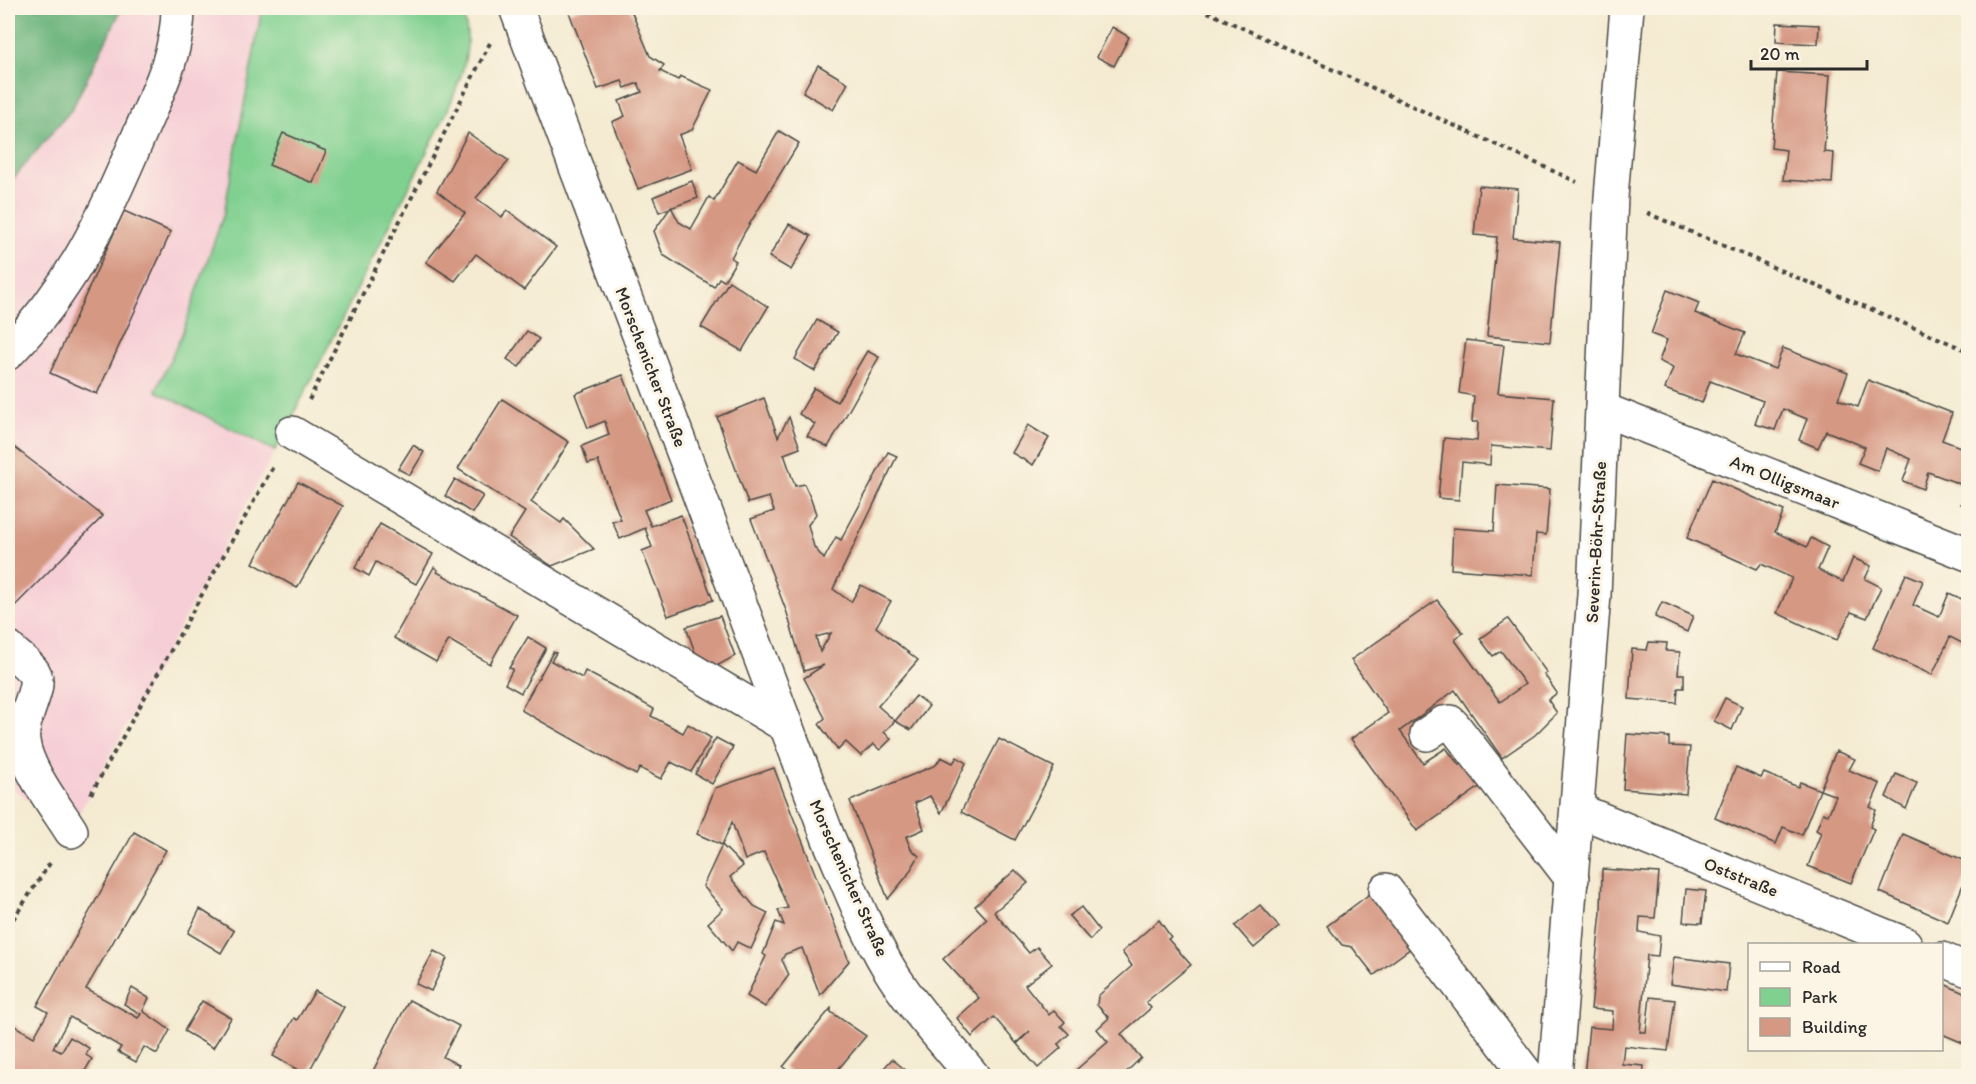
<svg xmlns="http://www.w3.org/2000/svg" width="1976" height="1084" font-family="Itim,sans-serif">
<rect width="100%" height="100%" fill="#fcf5e5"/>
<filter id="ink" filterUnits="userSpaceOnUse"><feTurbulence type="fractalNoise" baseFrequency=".0167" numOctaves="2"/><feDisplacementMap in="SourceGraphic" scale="12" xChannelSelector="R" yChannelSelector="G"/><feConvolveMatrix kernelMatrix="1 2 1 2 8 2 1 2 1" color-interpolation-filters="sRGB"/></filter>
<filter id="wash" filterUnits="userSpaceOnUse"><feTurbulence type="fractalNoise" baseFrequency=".008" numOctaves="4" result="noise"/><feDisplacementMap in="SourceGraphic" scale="24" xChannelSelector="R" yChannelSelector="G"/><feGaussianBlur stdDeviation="1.35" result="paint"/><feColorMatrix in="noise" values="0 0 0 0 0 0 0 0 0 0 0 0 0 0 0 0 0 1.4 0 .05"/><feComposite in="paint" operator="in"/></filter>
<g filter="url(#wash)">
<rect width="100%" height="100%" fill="#f4ebd2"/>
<path fill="#f6cfd6" d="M122 8H262L224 213 182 334 157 391 275 451 69 832 8 784V185L73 109Z"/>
<path fill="#80d090" stroke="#567e5e" stroke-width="1.5" d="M262 8H460C478 42 459 84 445 116L275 451 156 391 182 334 224 213Z"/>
<path fill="#68b27a" stroke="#4a6e52" stroke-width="1.5" d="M8 8H122L72 109 8 185Z"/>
<g id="blocks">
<g fill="#d59883" fill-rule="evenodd">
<path d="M581 8H630L650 56 664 65 660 71 678 80 680 76 712 90 692 130 679 135 692 169 638 189 612 122 625 116 619 101 642 92 638 83 625 88 622 81 598 89 569 12Z"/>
<path d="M1777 23 1819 25 1818 44 1776 42Z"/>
<path d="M1112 27 1129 37 1114 66 1097 57Z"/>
<path d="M818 65 848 83 833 110 803 92Z"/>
<path d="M1777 72 1830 75 1824 152 1834 153 1832 183 1783 180 1786 150 1771 148Z"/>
<path d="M779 131 799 143 744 233 731 258 736 261 724 281 719 278 714 287 663 255 654 231 671 207 679 222 691 229 709 197 714 201 738 160 756 170Z"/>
<path d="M283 133 326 151 313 183 269 165Z"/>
<path d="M468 133 509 161 476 198 502 217 507 210 556 247 524 290 476 254 455 281 426 262 465 213 437 191Z"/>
<path d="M692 181 698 198 659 212 653 197Z"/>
<path d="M1479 186 1518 189 1513 238 1560 242 1550 342 1487 336 1497 237 1474 235Z"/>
<path d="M124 211 171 232 97 394 50 373Z"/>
<path d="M789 224 811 236 791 270 769 257Z"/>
<path d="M729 281 768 307 742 351 701 327Z"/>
<path d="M1667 290 1699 303 1695 313 1745 333 1736 354 1775 369 1783 348 1848 373 1838 399 1858 407 1868 380 1952 413 1942 440 1968 450V506L1961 504 1968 487 1928 472 1923 489 1903 481 1911 459 1886 448 1878 471 1858 463 1865 447 1826 431 1818 448 1799 440 1807 419 1783 409 1775 430 1755 424 1763 401 1710 381 1702 403 1665 389 1673 368 1659 361 1667 340 1651 334Z"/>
<path d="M817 320 838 332 815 371 795 359Z"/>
<path d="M527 331 539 339 519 367 507 359Z"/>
<path d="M1466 340 1504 345 1498 393 1554 398 1550 451 1491 446 1490 465 1462 462 1459 500 1438 498 1444 438 1477 441 1478 422H1472L1474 396 1459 393Z"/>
<path d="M867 351 879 357 828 447 807 436 815 424 799 414 814 388 837 402Z"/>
<path d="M623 375 671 499 644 510 651 526 681 515 713 600 668 616 642 551 652 547 645 528 620 539 612 521 621 520 606 481 598 461 588 464 582 446 609 435 605 421 588 428 575 394Z"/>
<path d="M764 398 778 437 789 417 800 448 784 454 795 486 804 484 810 497 816 514 808 525 814 547 824 559 836 537 841 540 888 452 897 456 833 589 851 602 861 585 891 601 876 627 918 660 878 706 895 721 884 732 891 739 880 750 873 744 861 756 846 742 838 750 819 724 825 718 804 678 824 665 804 671 787 613 751 519 774 511 769 497 748 503 717 417ZM831 633 820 652 816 637Z"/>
<path d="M502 399 569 442 531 502 561 523 564 519 594 549 552 566 509 537 525 512 458 469Z"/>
<path d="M1028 425 1049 438 1033 465 1012 453Z"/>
<path d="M10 444 103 516 8 613V446Z"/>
<path d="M413 445 424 452 410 475 398 469Z"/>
<path d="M455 479 483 496 472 513 445 496Z"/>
<path d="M1712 479 1784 511 1775 532 1807 547 1811 538 1828 547 1818 570 1843 582 1853 558 1871 566 1865 579 1881 587 1867 618 1851 612 1837 640 1807 627 1777 613 1792 578 1761 564 1757 569 1687 538Z"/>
<path d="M298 482 343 506 297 588 253 563Z"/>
<path d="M1497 485 1550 489 1546 535 1536 534 1533 575 1451 569 1453 528 1494 531Z"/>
<path d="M380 524 433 554 416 584 376 562 369 576 355 568Z"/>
<path d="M434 567 438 570 437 572 517 615 490 664 449 640 436 662 394 638Z"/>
<path d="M1906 574 1923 581 1913 605 1939 617 1949 593 1966 601 1964 606 1968 608V646L1950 637 1932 675 1873 648Z"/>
<path d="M1437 600 1463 633 1455 640 1500 702 1525 684 1501 651 1493 656 1480 639 1508 619 1547 673 1544 674 1557 693 1548 700 1557 713 1535 735 1502 758 1455 690 1400 731 1423 763 1446 748 1459 765 1464 762 1481 786 1417 831 1351 739 1388 713 1351 660Z"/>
<path d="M1662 602 1693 616 1687 632 1655 617Z"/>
<path d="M720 616 735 656 715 667 697 658 686 627Z"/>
<path d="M528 637 546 648 521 693 505 684 513 669 509 668Z"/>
<path d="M1649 642 1667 643 1666 651 1680 652 1678 674H1684V688H1678L1677 703 1629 699 1632 649 1647 650Z"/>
<path d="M553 652 556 653 551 661 582 678 585 671 620 690 654 709 651 716 683 733 688 724 711 738 691 772 671 762 661 779 640 768 636 775 521 710Z"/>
<path d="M916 696 929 706 911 730 895 721Z"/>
<path d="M1725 698 1742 706 1732 730 1714 721Z"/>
<path d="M1627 734 1669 737V746L1690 747 1686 794 1623 789Z"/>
<path d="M716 738 733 747 712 784 695 774Z"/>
<path d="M999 739 1054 767 1015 840 961 812Z"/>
<path d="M1836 751 1855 759 1849 770 1880 784 1870 807 1876 810 1870 827 1874 829 1851 883 1808 866 1821 833 1816 830 1823 813 1828 815 1836 796 1820 790Z"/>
<path d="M941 757 953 763 957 757 966 763 941 813 930 796 915 803 924 829 906 837 911 849 919 856 907 876 888 899 850 801 936 765Z"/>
<path d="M1736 767 1761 778 1764 773 1798 787 1800 782 1820 790 1802 835 1783 827 1776 844 1715 818Z"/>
<path d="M774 768 849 961 820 995 802 948 785 954 782 960 789 975 765 1007 747 996 766 956 763 954 776 922 784 925 778 910 788 908 764 852 745 860 732 822 722 845 743 866 730 877 754 906 768 913 751 949 737 942 732 951 708 923 723 909 703 886 722 845 697 834 715 788Z"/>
<path d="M1896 774 1917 783 1906 809 1886 797Z"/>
<path d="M134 832 166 850 86 989 138 1018 141 1014 124 1004 132 988 149 998 143 1011 170 1030 157 1054 144 1047 136 1062 118 1052 121 1047 70 1017 53 1048 61 1052 70 1037 89 1048 86 1055 92 1059 82 1076H8V1022L34 1037 48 1012 37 1006Z"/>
<path d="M1903 834 1968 862V872L1948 922 1880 892Z"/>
<path d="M1602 869 1659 873 1655 918 1640 917 1639 932 1660 936 1658 956 1647 955 1640 1032H1646L1650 997 1675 1000 1668 1051 1624 1046 1622 1064 1644 1066 1643 1076H1584L1589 1027 1612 1029 1613 1011 1591 1009 1601 912Z"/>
<path d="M1015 870 1028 883 994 912 1029 953 1037 947 1052 964 1025 985 1049 1015 1054 1010 1065 1022 1061 1026 1069 1034 1058 1044 1061 1048 1038 1068 1017 1044 1030 1031 1016 1043 994 1017 972 1037 957 1018 979 998 943 959 987 919 975 906Z"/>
<path d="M1686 889 1706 891 1702 923 1683 922Z"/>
<path d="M1375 890 1411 948 1374 975 1352 947 1342 945 1327 926Z"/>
<path d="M1260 905 1279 927 1254 948 1235 926Z"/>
<path d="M1081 907 1099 930 1090 940 1069 916Z"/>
<path d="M200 909 234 931 221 953 188 933Z"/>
<path d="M1159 920 1171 937 1168 939 1191 965 1146 1002 1151 1008 1121 1034 1141 1058 1122 1076H1069L1108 1042 1097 1029 1109 1018 1097 1005 1098 996 1132 966 1122 952Z"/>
<path d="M434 951 447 958 431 991 416 984Z"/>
<path d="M1674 957 1729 964 1726 992 1670 984Z"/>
<path d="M1942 983 1968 995V1045L1942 1034Z"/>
<path d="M315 991 344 1007 307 1075 273 1056 294 1018 297 1020Z"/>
<path d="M409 1000 459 1026 443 1057 459 1065 453 1076H383L373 1071Z"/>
<path d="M202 1001 231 1018 213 1048 184 1031Z"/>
<path d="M831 1008V1012L866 1036 835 1073 840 1076H794L783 1067Z"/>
<path d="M892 1059 913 1076H877Z"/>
</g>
</g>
</g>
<g filter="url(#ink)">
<use href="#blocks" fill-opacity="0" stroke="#494844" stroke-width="1.5"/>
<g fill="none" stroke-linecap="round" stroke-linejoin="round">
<defs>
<g id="minor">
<path d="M516 8 828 837C847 881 864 926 888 967 912 1007 944 1041 973 1076"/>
<path d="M8 353C74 285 104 218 140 133 158 91 178 53 178 8"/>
<path d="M1602 409 1968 554"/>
<path d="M292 433 786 726"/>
<path d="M8 648C15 655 25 662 32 670 46 686 19 716 23 741 26 769 56 807 71 831"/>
<path d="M1427 734 1443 723 1450 722 1454 726 1572 879"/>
<path d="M1578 810 1905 944"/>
<path d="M1386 890 1528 1076"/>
<path d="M1942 959 1968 970"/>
<path d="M1555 1076 1594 595 1611 197 1627 8"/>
</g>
</defs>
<use href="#minor" stroke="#494844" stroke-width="36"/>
<g stroke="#494844" stroke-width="4" stroke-dasharray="4.5 4.5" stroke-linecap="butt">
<path d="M1199 8 1577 182"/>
<path d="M1647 213 1968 351"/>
<path d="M309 400 490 43"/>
<path d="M91 794 274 465"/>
<path d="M8 927 52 860"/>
</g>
<use href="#minor" stroke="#fff" stroke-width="33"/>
</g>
</g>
<g text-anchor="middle" stroke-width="6" stroke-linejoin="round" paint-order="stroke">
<g font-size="18" fill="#2b2b2b" stroke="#fcf5e5">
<text transform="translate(651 367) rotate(69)" y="6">Morschenicher Straße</text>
<text transform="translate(1785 482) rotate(22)" y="6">Am Olligsmaar</text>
<text transform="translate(1596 542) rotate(-87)" y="6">Severin-Böhr-Straße</text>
<text transform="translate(1741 877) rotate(22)" y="6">Oststraße</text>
<text transform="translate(849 878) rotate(66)" y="6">Morschenicher Straße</text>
</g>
</g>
<rect width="1976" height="1084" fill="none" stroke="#fcf5e5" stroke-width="30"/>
<rect x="1748" y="943" width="195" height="108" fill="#fcf5e5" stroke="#a8a49b" stroke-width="1.5"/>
<rect x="1760" y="962" width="30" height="9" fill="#ffffff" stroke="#a8a49b" stroke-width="1.5"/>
<text x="1802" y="973" font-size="18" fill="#2b2b2b">Road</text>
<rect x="1760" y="988" width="30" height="18" fill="#80d090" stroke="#a8a49b" stroke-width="1.5"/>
<text x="1802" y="1003" font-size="18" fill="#2b2b2b">Park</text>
<rect x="1760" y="1018" width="30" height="18" fill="#d59883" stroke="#a8a49b" stroke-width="1.5"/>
<text x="1802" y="1033" font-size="18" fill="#2b2b2b">Building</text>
<path d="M1751 60v9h116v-9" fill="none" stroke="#2b2b2b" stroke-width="3"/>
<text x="1760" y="60" font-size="18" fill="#2b2b2b" stroke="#fcf5e5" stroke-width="4.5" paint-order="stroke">20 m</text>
</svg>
